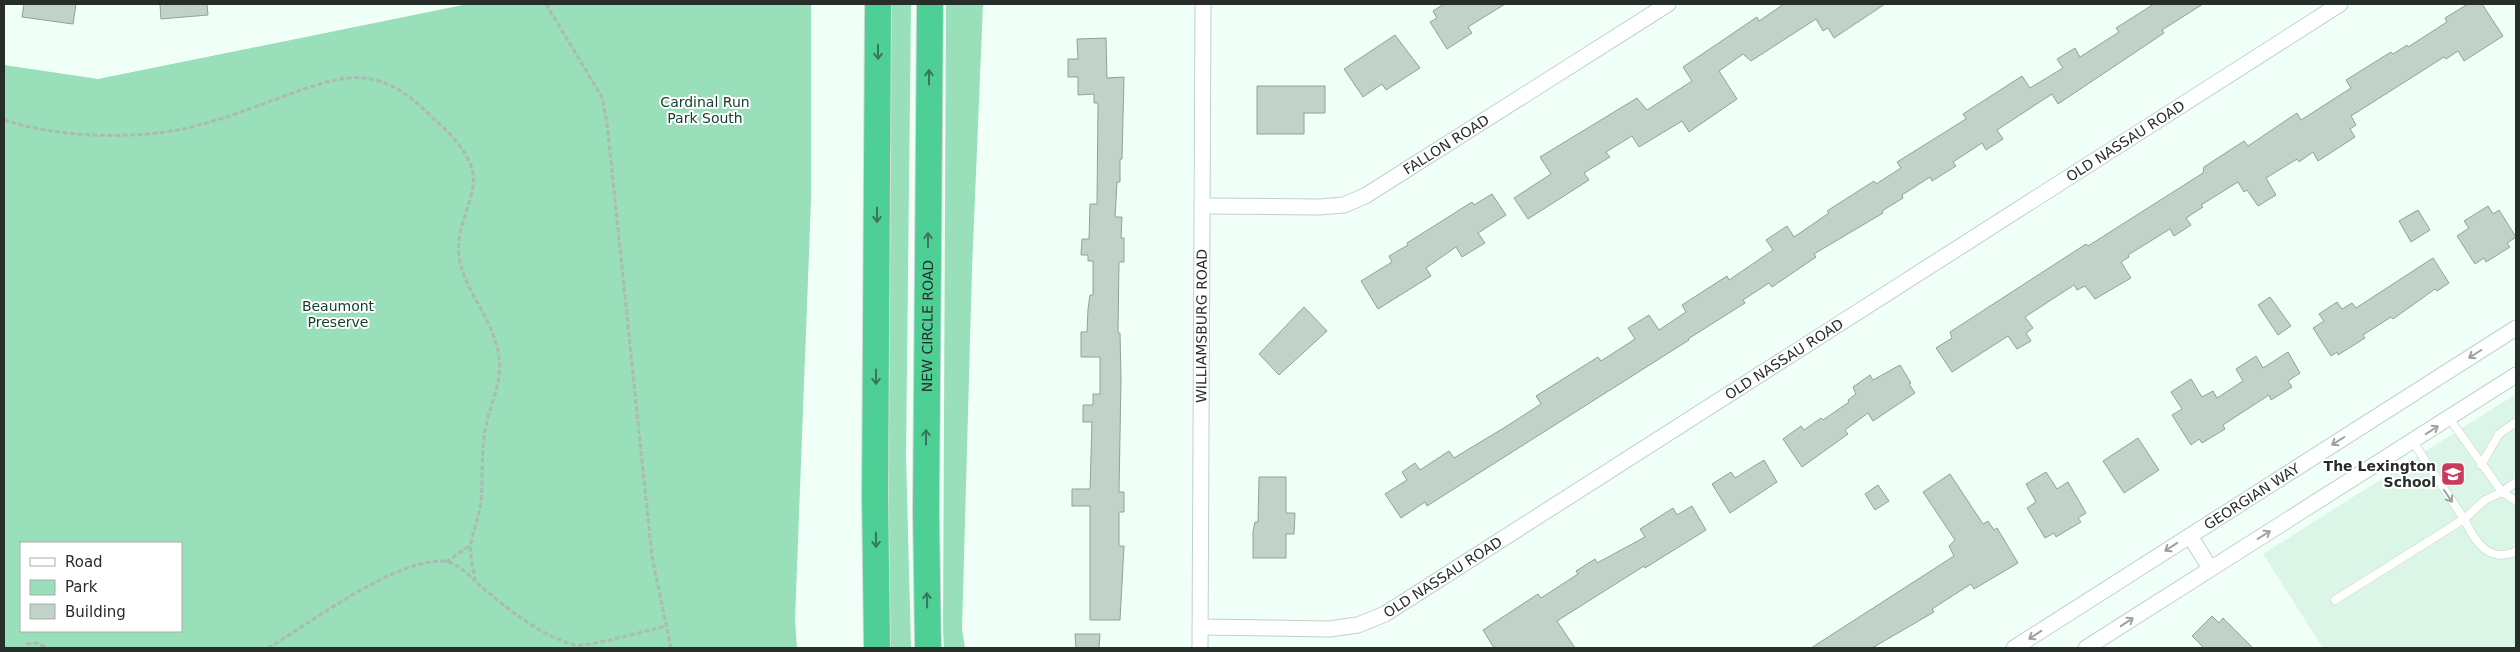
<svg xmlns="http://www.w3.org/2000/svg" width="2520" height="652" font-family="'DejaVu Sans',sans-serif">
<rect width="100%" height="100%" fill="#f0fff7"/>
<path fill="#dbf5e7" d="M2516 394V648H2323L2263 554Z"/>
<g fill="#98dfba" fill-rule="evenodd">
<path d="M468 4H811V200L795 620 797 648H4V65L98 79ZM21 543H181V631H21Z"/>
<path d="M890 4H911L906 456 911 648H890L887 578Z"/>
<path d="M946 4H983L972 269 962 629 965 648H944L943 630Z"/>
</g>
<g fill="#c1d2c8" stroke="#91a298">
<path d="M24 4H76L73 24 22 17Z"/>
<path d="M160 4H207L208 15 161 19Z"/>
<path d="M1444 4H1505L1468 27 1472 33 1447 49 1430 22 1437 18 1433 11Z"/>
<path d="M1784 4H1885L1834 38 1828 28 1823 31 1816 19 1751 61 1743 54 1719 71 1737 99 1689 132 1682 121 1639 147 1632 136 1606 152 1610 157 1584 173 1589 180 1528 219 1514 198 1551 174 1540 157 1637 98 1647 110 1692 81 1683 67 1757 17 1759 21Z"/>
<path d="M2154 4H2203L2162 30 2164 33 2058 104 2052 94 1997 130 2003 139 1986 150 1982 143 1953 162 1956 166 1932 181 1930 177 1902 195 1903 198 1882 211 1883 213 1814 254 1816 257 1772 287 1769 283 1743 300 1745 303 1688 339 1689 340 1427 506 1425 502 1401 518 1385 494 1407 480 1402 472 1415 463 1420 470 1449 451 1454 458 1507 426 1541 404 1536 396 1598 357 1601 361 1635 339 1628 328 1649 315 1659 330 1686 312 1682 305 1727 276 1729 280 1773 250 1766 240 1787 226 1794 237 1829 213 1827 211 1874 181 1876 184 1901 168 1897 162 1966 119 1963 114 2022 76 2030 88 2063 68 2057 59 2075 48 2080 57 2119 32 2116 28Z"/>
<path d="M2468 4H2482L2503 36 2464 61 2458 51 2446 59 2444 57 2351 116 2356 125 2350 129 2355 137 2318 161 2313 152 2299 162 2297 159 2266 178 2276 195 2258 206 2247 190 2244 192 2238 182 2201 205 2203 207 2186 218 2191 225 2174 236 2170 229 2128 255 2129 257 2121 262 2131 278 2095 299 2085 286 2077 290 2074 285 2025 317 2033 328 2026 333 2031 341 2017 349 2008 336 1952 372 1936 348 1952 338 1950 332 2086 244 2088 246 2203 173 2204 167 2244 141 2248 146 2297 113 2301 120 2351 88 2346 80 2391 52 2393 54 2407 45 2408 47 2447 22 2445 18Z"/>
<path d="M1395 35 1420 68 1386 90 1382 84 1363 97 1344 69Z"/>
<path d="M1106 38 1107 78 1124 77 1122 159H1120V182H1117L1115 217H1122L1121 238H1124V262H1119L1118 333H1120L1121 378 1119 492H1124V512H1119V546H1124L1120 620H1090V506H1072V489H1090L1092 422H1083V405H1093V394H1100V357H1081V332H1087L1088 309 1090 295H1093V261H1088V255H1081L1082 239H1089L1090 204H1097L1098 103H1094V94L1078 95V77H1068V59H1078L1077 39Z"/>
<path d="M1257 86H1325V113H1304V134H1257Z"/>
<path d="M1492 194 1506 215 1478 233 1485 243 1462 257 1456 247 1426 268 1431 276 1378 309 1361 281 1392 262 1389 256 1408 245 1407 243 1472 202 1474 205Z"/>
<path d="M2488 206 2493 214 2499 210 2516 237 2507 243 2510 247 2486 262 2484 258 2475 264 2457 236 2469 228 2464 221Z"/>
<path d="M2418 210 2430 230 2411 242 2399 221Z"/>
<path d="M2433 258 2449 283 2437 291 2435 289 2393 319 2391 317 2363 335 2365 338 2338 355 2337 352 2331 356 2313 328 2324 321 2319 314 2337 302 2342 309 2352 303 2356 308Z"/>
<path d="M2270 297 2291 326 2278 335 2258 305Z"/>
<path d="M1304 307 1327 331 1279 375 1259 354Z"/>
<path d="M2288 352 2300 373 2288 381 2292 387 2271 400 2269 395 2223 425 2225 429 2202 443 2199 439 2191 445 2172 415 2182 409 2171 392 2191 379 2202 397 2213 391 2217 398 2243 381 2236 369 2256 356 2263 368Z"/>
<path d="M1900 365 1911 383 1909 384 1915 393 1873 421 1868 413 1845 430 1848 434 1802 467 1783 439 1801 426 1804 430 1821 418 1823 420 1849 402 1848 400 1856 394 1853 387 1870 375 1873 380Z"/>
<path d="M2138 438 2159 470 2124 493 2103 461Z"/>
<path d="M1764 460 1777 482 1730 513 1712 484 1731 472 1735 478Z"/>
<path d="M2046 472 2057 489 2068 482 2086 513 2078 518 2081 522 2056 537 2054 533 2045 538 2027 508 2036 502 2026 484Z"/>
<path d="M1950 474 1983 524 1988 521 1994 530 1997 528 2018 563 1974 589 1971 584 1932 609 1934 612 1872 648H1811L1954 556 1949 546 1955 540 1923 492Z"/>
<path d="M1259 477H1286V513H1295L1294 534H1286V558H1253V532L1255 522H1258Z"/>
<path d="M1878 485 1889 501 1875 510 1865 494Z"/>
<path d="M1692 506 1706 530 1645 568 1644 566 1557 621 1575 648H1494L1483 630 1538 594 1541 598 1578 574 1576 571 1595 559 1597 563 1645 537 1640 529 1673 508 1677 515Z"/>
<path d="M2212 616 2219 623 2223 618 2253 648H2204L2192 636Z"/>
<path d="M1075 634H1100L1099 648H1076Z"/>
</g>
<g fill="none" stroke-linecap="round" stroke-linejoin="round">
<defs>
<g id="lane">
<path d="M2449 418 2502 492 2516 482"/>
<path d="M2481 465 2499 434 2516 422"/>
<path d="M2516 501 2502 492 2485 500 2464 519C2475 542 2489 564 2516 551"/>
<path d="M2335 600 2464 519 2413 442"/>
</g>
<g id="street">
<path id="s1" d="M1202 206 1319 207 1344 205 1365 196 1668 4"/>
<path d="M2190 536 2210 568"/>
<path id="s2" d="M1201 627 1329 629 1358 625 1385 614 2340 4"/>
<path id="s3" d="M1200 648 1203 4"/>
<path id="s4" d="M2014 648 2516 328"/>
<path d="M2086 648 2516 375"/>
</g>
<g id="highway">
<path d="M877 648 875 496 878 4"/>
<path id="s5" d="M928 648 926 512 930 4"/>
</g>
</defs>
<use href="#lane" stroke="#c0d2c8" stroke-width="9"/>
<use href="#street" stroke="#c0d2c8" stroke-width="17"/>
<use href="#highway" stroke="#d8d9d9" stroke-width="28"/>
<g stroke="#adb9b2" stroke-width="3" stroke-dasharray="5 2.5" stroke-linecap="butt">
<path d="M546 4 602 97 607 123 652 557 671 648"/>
<path d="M4 120C56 137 129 140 182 129 217 122 249 109 282 97 347 73 378 63 432 117 447 131 466 148 472 169 480 193 454 226 459 257 465 293 494 319 499 357 503 382 489 406 485 431 481 454 483 478 481 502 479 518 474 528 471 543 469 554 474 569 475 581 501 604 541 637 575 645 589 647 649 630 666 626"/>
<path d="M446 562 471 545"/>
<path d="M26 644 37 643 48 648"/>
<path d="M268 648C311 623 393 560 442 561 455 562 465 571 474 580"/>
</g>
<use href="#lane" stroke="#fff" stroke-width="8"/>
<use href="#street" stroke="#fff" stroke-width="15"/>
<use href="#highway" stroke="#4ecf96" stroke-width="26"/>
</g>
<defs><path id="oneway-shaft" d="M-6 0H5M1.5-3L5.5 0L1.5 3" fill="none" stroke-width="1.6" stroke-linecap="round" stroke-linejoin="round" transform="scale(1.25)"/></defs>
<g stroke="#39765b">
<use href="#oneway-shaft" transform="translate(878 52) rotate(90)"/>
<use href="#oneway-shaft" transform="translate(929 77) rotate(-90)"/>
<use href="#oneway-shaft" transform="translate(877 215) rotate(90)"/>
<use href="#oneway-shaft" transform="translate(928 240) rotate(-90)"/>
<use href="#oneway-shaft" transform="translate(876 377) rotate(90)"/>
<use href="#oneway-shaft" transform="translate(926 437) rotate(-90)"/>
<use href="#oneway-shaft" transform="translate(876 540) rotate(89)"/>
<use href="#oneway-shaft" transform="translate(927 600) rotate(-91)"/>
</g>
<g stroke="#9ea19f">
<use href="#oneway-shaft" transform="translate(2475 354) rotate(148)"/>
<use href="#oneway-shaft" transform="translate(2432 430) rotate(-33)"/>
<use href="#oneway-shaft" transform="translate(2338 441) rotate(148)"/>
<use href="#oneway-shaft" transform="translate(2448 496) rotate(56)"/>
<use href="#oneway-shaft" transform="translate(2264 535) rotate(-32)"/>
<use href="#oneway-shaft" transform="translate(2171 547) rotate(147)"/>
<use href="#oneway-shaft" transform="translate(2127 622) rotate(-33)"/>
<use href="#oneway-shaft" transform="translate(2035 635) rotate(147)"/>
</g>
<defs>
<symbol id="school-square" viewBox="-11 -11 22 22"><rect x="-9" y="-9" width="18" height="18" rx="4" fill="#c93a5c" stroke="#fff"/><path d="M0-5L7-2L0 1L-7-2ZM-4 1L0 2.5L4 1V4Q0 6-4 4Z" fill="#fff"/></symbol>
</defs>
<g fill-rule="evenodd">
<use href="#school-square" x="2439" y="460" width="28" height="28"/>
</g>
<g text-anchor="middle" stroke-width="4" stroke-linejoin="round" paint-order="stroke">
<g font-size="14" fill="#13422d" stroke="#fff">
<text x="705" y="107">Cardinal Run<tspan x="705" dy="16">Park South</tspan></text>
<text x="338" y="311">Beaumont<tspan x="338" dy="16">Preserve</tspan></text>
</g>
<g font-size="14" fill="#272e2a" stroke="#fff">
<text dy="5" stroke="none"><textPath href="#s2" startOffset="1065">OLD NASSAU ROAD</textPath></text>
<text dy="5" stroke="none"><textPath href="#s1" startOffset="261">FALLON ROAD</textPath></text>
<text dy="5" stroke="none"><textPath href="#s5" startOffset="322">NEW CIRCLE ROAD</textPath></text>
<text dy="5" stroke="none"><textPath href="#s3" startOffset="322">WILLIAMSBURG ROAD</textPath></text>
<text dy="5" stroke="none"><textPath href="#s2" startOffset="660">OLD NASSAU ROAD</textPath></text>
<text dy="5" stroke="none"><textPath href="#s4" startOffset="282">GEORGIAN WAY</textPath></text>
<text dy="5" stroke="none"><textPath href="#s2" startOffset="255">OLD NASSAU ROAD</textPath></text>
</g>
<g font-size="14" font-weight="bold" fill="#272e2a" stroke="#fff" text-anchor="end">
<text x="2436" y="471">The Lexington<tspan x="2436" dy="16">School</tspan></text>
</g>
</g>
<rect width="2520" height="652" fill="none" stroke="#272e2a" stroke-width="10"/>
<rect x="20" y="542" width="162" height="90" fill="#ffffff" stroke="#a9abaa"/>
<rect x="30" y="558" width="25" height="8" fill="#ffffff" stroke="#a9abaa"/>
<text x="65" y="567" font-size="15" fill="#272e2a">Road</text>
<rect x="30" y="580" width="25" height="15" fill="#98dfba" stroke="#a9abaa"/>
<text x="65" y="592" font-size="15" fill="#272e2a">Park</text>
<rect x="30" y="604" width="25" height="15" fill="#c1d2c8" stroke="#a9abaa"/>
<text x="65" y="617" font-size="15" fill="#272e2a">Building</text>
</svg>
